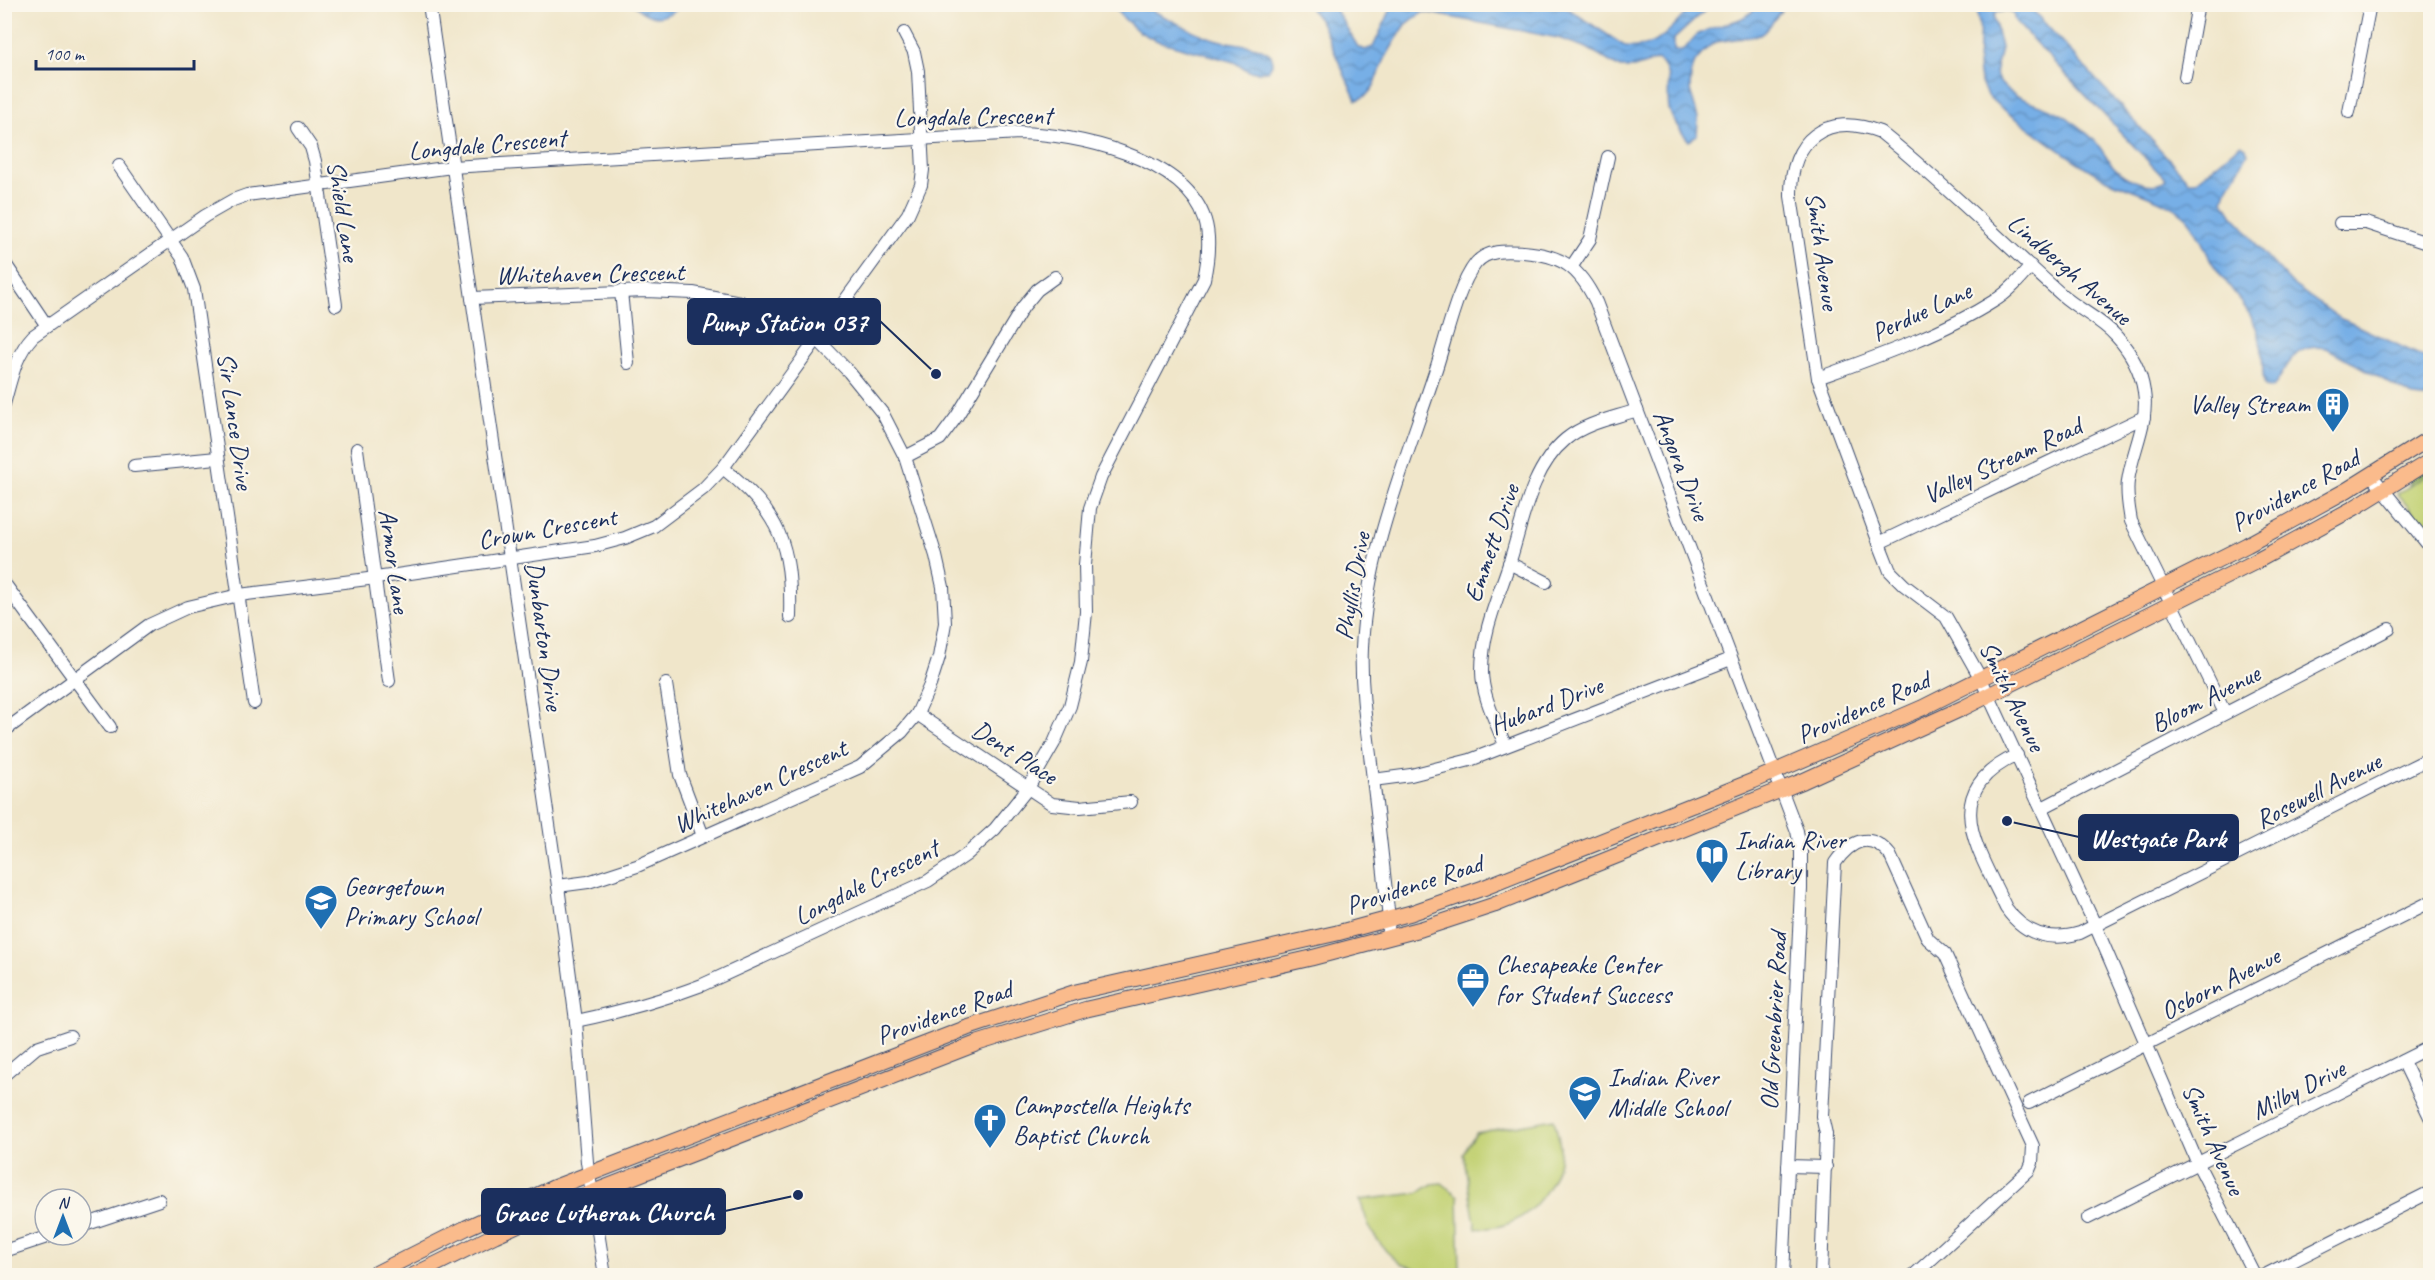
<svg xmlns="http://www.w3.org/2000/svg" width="2435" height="1280" font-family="Caveat,sans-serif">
<defs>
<pattern id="forest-firs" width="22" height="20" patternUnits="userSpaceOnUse" patternTransform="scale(1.5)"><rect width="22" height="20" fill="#99b365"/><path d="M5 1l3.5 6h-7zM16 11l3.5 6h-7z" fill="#7c9256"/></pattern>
<pattern id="water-waves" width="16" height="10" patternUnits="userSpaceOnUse" patternTransform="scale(1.5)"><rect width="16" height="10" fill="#77afe6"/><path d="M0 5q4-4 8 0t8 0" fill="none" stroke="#618fbe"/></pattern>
</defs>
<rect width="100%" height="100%" fill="#fbf7ec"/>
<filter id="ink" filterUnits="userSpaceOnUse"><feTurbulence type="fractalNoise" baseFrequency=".0167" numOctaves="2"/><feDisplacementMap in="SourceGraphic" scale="12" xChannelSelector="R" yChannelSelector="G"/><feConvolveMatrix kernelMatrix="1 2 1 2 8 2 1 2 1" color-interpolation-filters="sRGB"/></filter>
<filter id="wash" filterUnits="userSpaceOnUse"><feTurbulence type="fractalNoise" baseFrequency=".008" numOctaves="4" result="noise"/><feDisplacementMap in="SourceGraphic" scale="24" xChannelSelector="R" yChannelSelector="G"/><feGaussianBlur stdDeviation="1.35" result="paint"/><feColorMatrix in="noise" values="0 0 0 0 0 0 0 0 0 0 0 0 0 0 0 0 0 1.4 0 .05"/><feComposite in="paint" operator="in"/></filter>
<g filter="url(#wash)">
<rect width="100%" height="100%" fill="#f0e6ca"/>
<path fill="url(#forest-firs)" stroke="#5a7162" stroke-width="1.5" d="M2430 463V540C2407 518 2406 508 2410 478Z"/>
<g fill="#c2d173" stroke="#6e8068" stroke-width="1.5">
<path d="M2430 473V532L2397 494Z"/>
<path d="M1554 1119C1556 1128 1559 1138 1560 1147 1561 1179 1534 1216 1504 1225 1495 1228 1485 1228 1476 1229L1463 1153 1476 1133Z"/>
<path d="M1442 1183 1458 1196 1460 1271 1435 1275 1401 1264 1386 1251 1370 1230 1360 1200 1418 1193 1432 1184Z"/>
</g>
<g fill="url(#water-waves)" stroke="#496fa2" stroke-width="1.5" fill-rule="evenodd">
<path d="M634 5H684C666 17 653 24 634 5Z"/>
<path d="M1112 5H1148L1153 11C1174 21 1195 34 1218 40 1237 45 1256 43 1271 55L1272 64 1268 71 1257 72 1249 71 1234 62 1155 40 1138 31 1121 16Z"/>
<path d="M1307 5H1333L1358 47 1365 50 1373 47 1393 5H1553L1567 8 1626 47C1658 51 1674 25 1693 5H1711L1674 39V51L1684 50C1688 45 1692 39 1697 35 1717 22 1743 26 1758 5H1785L1768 28 1760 35 1716 42 1708 47 1695 62 1691 73 1690 90 1698 118 1697 136 1689 141C1682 133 1672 120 1669 109 1666 92 1674 72 1658 60L1634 68H1620L1587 48 1558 38 1424 12C1418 16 1410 20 1405 26 1398 36 1391 48 1385 59 1378 73 1375 97 1356 100L1321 22Z"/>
<path d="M1973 5H2028L2189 181H2196L2241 144 2246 147 2248 154 2226 190 2223 200 2233 216 2243 226 2257 246 2292 284 2338 317 2430 360V399L2414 397 2327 348C2293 343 2290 363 2273 388L2265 386C2261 372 2264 359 2261 345 2256 313 2231 291 2213 264 2205 251 2197 227 2186 217 2167 199 2128 190 2104 178 2075 163 2048 141 2021 122 2010 113 1994 105 1986 93 1968 65 1989 32 1973 5ZM2004 11 2013 13 2015 21 2166 180C2153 191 2127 180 2116 169 2107 161 2102 148 2093 139 2086 132 2076 125 2068 118 2045 101 2006 103 1995 73L2001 48 1994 18 1995 13Z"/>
</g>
</g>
<g filter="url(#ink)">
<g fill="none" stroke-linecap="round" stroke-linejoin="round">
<defs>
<g id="minor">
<path d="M429 4 558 886 576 1021 587 1162 605 1276"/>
<path d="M2185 77 2198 4"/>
<path d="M2349 112 2370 4"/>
<path d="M298 128 311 147 315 161 336 305"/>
<path d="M119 166 182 257 194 289 254 703"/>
<path d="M2340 223H2366L2430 244"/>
<path d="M4 262 47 326"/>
<path d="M1572 266 1590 239 1608 157"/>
<path d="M621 291 628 363"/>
<path d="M472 298 646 291 693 293 740 302 817 339 849 372 883 414 905 457 936 556 943 587 945 623 939 657 930 685 917 714 902 732 860 767 637 866 588 882 558 886"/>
<path d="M1818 378C1876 357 1942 334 1994 301 2009 292 2020 279 2031 266"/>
<path d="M4 404C11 380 15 355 33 336L205 216 233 200 247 195 452 167 1019 133C1076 134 1185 157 1205 220 1211 239 1208 260 1204 279L1101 477 1090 508 1085 565 1086 612 1081 662 1070 706 1054 743 1028 788 995 829 966 855 928 881 702 985C660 1001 619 1012 576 1021"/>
<path d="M357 449 389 681"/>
<path d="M905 457 940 439 957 416 1023 307 1037 290 1055 277"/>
<path d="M134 466 217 458"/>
<path d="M723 468C780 513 792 546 790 617"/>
<path d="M2371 475 2430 547"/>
<path d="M1879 543 2144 417"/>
<path d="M1509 563 1546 582"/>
<path d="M4 583 110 727"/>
<path d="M666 684 680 775 703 836"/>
<path d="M2225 713 2131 521C2129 508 2126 495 2128 481 2132 451 2149 422 2144 392 2141 371 2130 351 2116 336 2101 319 2079 310 2062 295 2001 241 1943 182 1880 132 1826 111 1790 140 1791 196L1818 378 1879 543 1890 571 1904 585 1946 617 1981 679 2095 925 2198 1164 2255 1276"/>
<path d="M917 714 1052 804 1080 807 1131 802"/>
<path d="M4 731 149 625 188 607 239 595 376 578 595 546 625 538 654 526 703 489 723 468 908 214 921 185 923 170 918 71 914 52 904 33"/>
<path d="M1505 745C1496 722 1482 696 1482 671 1482 631 1498 598 1510 561 1523 520 1531 468 1566 439 1585 423 1614 418 1637 410"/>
<path d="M2017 755C1936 792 1979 850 2006 908 2024 934 2049 942 2080 933L2430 758"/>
<path d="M1373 780 1411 775 1470 760 1731 659"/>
<path d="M2042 808 2389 629"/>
<path d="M1387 939 1389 919C1384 873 1379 826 1373 779 1368 736 1360 692 1362 648 1366 554 1407 458 1436 369 1446 339 1457 287 1476 263 1488 249 1507 251 1523 252 1562 255 1579 267 1596 302L1797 831 1801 852V889L1783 1276"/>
<path d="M2403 1061 2430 1117"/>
<path d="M4 1075 37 1047 70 1036"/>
<path d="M2029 1103 2430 902"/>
<path d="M1788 1166 1826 1167"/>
<path d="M2088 1218 2430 1047"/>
<path d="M81 1226 159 1200"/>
<path d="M4 1251 53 1235"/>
<path d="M1821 1276 1826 1134 1822 1116 1835 863C1850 841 1870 830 1890 855L1928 939 1945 954 2033 1146 2032 1163 2029 1170 1913 1276"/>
<path d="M2263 1276 2430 1192"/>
</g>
<g id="major">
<path d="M371 1276 466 1228 553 1188 967 1028 1076 992 1337 933 1411 913 1483 888 1753 781 1922 708 2247 545 2347 490 2430 438"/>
<path d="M412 1276 495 1235 568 1202 978 1043 1087 1009 1311 958 1421 929 1494 905 1803 781 1963 708 2253 563 2354 508 2430 461"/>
</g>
</defs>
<use href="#minor" stroke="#3b4a6e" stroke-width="14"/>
<use href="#major" stroke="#3b4a6e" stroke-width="17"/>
<use href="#minor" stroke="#fff" stroke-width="12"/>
<use href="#major" stroke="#fabb8c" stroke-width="15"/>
</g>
</g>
<defs>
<symbol id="building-pin" viewBox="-11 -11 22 30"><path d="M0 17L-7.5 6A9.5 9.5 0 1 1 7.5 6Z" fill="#1f6fb2" stroke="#fbf7ec"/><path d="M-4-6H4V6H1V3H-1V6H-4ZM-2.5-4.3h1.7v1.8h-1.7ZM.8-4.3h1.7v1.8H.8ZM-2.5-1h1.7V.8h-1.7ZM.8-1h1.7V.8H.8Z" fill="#fff"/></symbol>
<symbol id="library-pin" viewBox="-11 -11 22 30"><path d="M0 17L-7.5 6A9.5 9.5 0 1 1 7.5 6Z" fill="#1f6fb2" stroke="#fbf7ec"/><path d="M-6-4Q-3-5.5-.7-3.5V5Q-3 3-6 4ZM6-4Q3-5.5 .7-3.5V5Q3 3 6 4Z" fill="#fff"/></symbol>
<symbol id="school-pin" viewBox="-11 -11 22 30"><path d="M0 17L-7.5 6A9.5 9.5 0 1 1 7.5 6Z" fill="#1f6fb2" stroke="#fbf7ec"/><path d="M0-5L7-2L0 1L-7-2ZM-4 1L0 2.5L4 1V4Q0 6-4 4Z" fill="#fff"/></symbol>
<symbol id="office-pin" viewBox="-11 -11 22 30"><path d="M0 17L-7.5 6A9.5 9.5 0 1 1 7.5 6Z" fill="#1f6fb2" stroke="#fbf7ec"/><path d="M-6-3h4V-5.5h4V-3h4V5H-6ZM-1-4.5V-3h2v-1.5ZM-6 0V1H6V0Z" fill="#fff"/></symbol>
<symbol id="church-pin" viewBox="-11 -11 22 30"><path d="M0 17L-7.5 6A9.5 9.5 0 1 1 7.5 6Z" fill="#1f6fb2" stroke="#fbf7ec"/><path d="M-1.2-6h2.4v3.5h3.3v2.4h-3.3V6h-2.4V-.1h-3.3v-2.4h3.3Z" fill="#fff"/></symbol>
</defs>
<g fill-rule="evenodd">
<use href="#building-pin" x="2314" y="385" width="38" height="52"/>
<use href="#library-pin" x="1693" y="836" width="38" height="52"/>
<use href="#school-pin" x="302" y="882" width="38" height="52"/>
<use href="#office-pin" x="1454" y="960" width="38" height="52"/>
<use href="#school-pin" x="1566" y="1073" width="38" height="52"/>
<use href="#church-pin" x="971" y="1101" width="38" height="52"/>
</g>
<g text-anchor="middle" stroke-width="4.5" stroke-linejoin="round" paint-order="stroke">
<g font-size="26" fill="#1b2f5e" stroke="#fbf7ec">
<text transform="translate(973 116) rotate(-1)" y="9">Longdale Crescent</text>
<text transform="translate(487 144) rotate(-5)" y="9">Longdale Crescent</text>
<text transform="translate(344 211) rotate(81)" y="9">Shield Lane</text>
<text transform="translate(1823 251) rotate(82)" y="9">Smith Avenue</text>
<text transform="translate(2070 269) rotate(41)" y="9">Lindbergh Avenue</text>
<text transform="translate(590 273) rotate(-1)" y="9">Whitehaven Crescent</text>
<text transform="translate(1921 311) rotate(-25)" y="9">Perdue Lane</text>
<text transform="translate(236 421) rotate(82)" y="9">Sir Lance Drive</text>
<text transform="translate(2002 460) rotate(-25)" y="9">Valley Stream Road</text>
<text transform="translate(1682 465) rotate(69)" y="9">Angora Drive</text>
<text transform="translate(2295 490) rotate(-29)" y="9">Providence Road</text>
<text transform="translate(547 528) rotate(-10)" y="9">Crown Crescent</text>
<text transform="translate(1491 543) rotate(-71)" y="9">Emmett Drive</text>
<text transform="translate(395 561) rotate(82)" y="9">Armor Lane</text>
<text transform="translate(1352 586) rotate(-80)" y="9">Phyllis Drive</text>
<text transform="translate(545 636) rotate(82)" y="9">Dunbarton Drive</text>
<text transform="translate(2013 696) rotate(64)" y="9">Smith Avenue</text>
<text transform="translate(2205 698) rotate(-27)" y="9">Bloom Avenue</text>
<text transform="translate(1546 705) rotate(-21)" y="9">Hubard Drive</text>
<text transform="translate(1863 707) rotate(-24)" y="9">Providence Road</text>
<text transform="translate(1015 752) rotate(33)" y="9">Dent Place</text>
<text transform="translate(760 786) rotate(-25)" y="9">Whitehaven Crescent</text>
<text transform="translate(2318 790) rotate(-27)" y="9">Rosewell Avenue</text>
<text transform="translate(866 882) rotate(-27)" y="9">Longdale Crescent</text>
<text transform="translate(1414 884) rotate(-18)" y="9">Providence Road</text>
<text transform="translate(2220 983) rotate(-27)" y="9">Osborn Avenue</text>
<text transform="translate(944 1012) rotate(-20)" y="9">Providence Road</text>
<text transform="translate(1773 1021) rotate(-87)" y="9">Old Greenbrier Road</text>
<text transform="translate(2298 1089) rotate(-27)" y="9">Milby Drive</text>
<text transform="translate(2214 1139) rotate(66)" y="9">Smith Avenue</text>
</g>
<g font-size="26" fill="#1b2f5e" stroke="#fbf7ec" text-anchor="start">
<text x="2310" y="413" text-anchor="end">Valley Stream</text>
<text x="1735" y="849">Indian River<tspan x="1735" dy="30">Library</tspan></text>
<text x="344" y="895">Georgetown<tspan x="344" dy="30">Primary School</tspan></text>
<text x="1496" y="973">Chesapeake Center<tspan x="1496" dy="30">for Student Success</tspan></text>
<text x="1608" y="1086">Indian River<tspan x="1608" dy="30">Middle School</tspan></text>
<text x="1013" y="1114">Campostella Heights<tspan x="1013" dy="30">Baptist Church</tspan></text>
</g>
</g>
<path fill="none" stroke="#1b2f5e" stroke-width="2" d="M936 374L880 321M2007 821L2079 837M798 1195L725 1211"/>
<g fill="#1b2f5e" stroke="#fbf7ec" stroke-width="2">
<circle cx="936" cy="374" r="6"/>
<circle cx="2007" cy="821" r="6"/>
<circle cx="798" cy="1195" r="6"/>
</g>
<g fill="#1b2f5e" stroke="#1b2f5e" stroke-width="2">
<rect x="688" y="299" width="192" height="45" rx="6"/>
<rect x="2079" y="815" width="159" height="45" rx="6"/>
<rect x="482" y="1189" width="243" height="45" rx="6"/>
</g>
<g font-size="27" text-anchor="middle" font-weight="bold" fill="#fff">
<text x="784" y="331">Pump Station 037</text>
<text x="2158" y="847">Westgate Park</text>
<text x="604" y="1221">Grace Lutheran Church</text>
</g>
<rect width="2435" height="1280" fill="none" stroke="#fbf7ec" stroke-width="24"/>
<g transform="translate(63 1217)"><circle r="28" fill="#fbf7ec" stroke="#a1a7b3" stroke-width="1.5"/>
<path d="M0-4.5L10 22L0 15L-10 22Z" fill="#1f6fb2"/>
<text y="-9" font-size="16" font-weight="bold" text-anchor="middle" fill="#1b2f5e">N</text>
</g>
<path d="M36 60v9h158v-9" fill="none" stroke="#1b2f5e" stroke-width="3"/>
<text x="45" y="60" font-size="18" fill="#1b2f5e" stroke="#fbf7ec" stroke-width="4.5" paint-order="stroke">100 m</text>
</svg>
